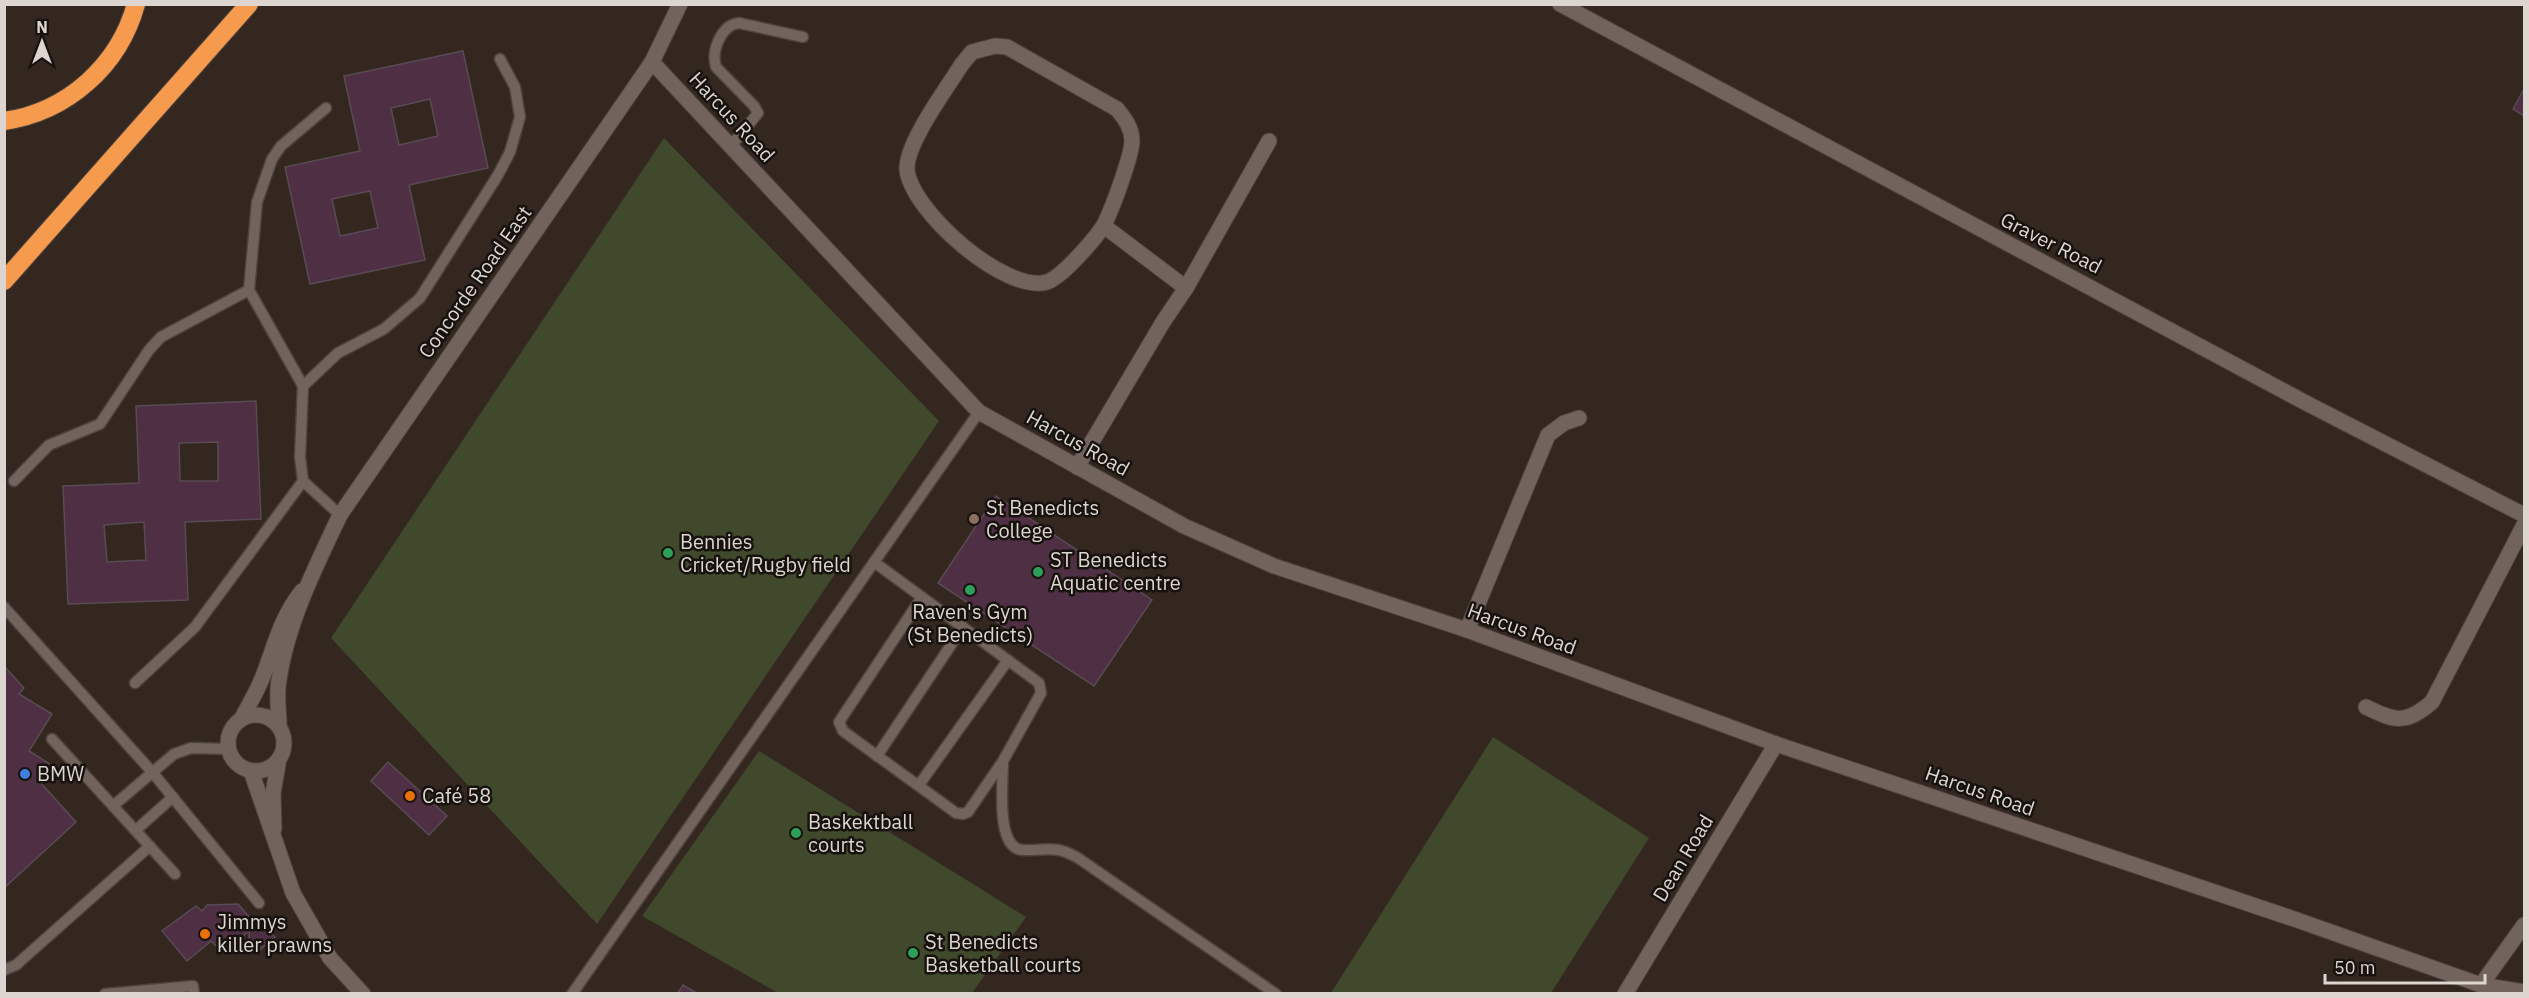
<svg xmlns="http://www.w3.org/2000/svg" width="2529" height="998" font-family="'IBM Plex Sans',sans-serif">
<rect width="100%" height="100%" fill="#332720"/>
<g fill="#40492b">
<path d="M664 138 939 421 597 924 331 638Z"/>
<path d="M1493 737 1649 838 1551 993H1331Z"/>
<path d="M759 751 1026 917 972 993H778L642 916Z"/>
</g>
<g fill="#4f2f43" stroke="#594b53" stroke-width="1.5" fill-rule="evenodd">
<path d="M463 51 488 168 409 185 425 260 310 284 285 167 360 151 344 76ZM430 99 438 136 399 145 391 108ZM370 191 378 228 340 236 332 199Z"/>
<path d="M2524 89V116L2513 109Z"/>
<path d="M256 401 261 519 185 522 188 600 68 604 63 486 139 483 136 406ZM218 442V481H180L179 443ZM144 522 146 560 107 562 104 525Z"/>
<path d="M996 496 1152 600 1094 686 938 583Z"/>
<path d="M4 666 24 688 19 694 52 714 29 751 53 766 39 781 76 822 4 888Z"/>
<path d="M388 762 447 816 429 835 371 781Z"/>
<path d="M238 904 252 920 256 917 275 937 260 950 249 940V931L223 953 211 941 187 961 162 931 196 906 202 911 207 905Z"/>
<path d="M683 985 698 994H677Z"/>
</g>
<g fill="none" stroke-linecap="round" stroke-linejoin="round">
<defs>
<g id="service">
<path d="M731 146 758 113 754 106 716 67C711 51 721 25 739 23L803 37"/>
<path d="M303 386 249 290 257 202 272 159 281 146 326 108"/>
<path d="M14 481 49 445 100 424 149 350 161 337 249 290"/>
<path d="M340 515 303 481 300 457 303 386 338 353 384 329 420 298 498 175 510 152 520 117 515 87 500 59"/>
<path d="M874 562C929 602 984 643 1039 683L1041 693 1003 761 968 812 963 814 956 813 843 731 839 722 922 597"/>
<path d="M4 607 153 773 259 903"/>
<path d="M135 683 195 627 303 481"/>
<path d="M52 739 175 874"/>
<path d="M877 756 963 627"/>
<path d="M1003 762C1003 782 995 849 1023 850 1049 851 1053 844 1078 858L1276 994"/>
<path d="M919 785 1008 660"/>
<path d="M113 806 174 754 191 748 228 749"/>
<path d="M136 830 173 797"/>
<path d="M4 970 16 965 150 846"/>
<path d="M105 994 193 986 194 994"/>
<path d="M572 994 979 412"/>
</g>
<g id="minor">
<path d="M1560 4 2308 404 2524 515"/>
<path d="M995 46 1007 47 1117 109C1125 119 1132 128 1132 141 1132 155 1110 216 1102 228 1093 241 1062 277 1047 282 1005 294 910 210 907 169 906 143 947 88 962 64L972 52Z"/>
<path d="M652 62 979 412 1184 526 1274 566 1467 630 1776 744 2297 920 2481 985 2524 992"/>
<path d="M1186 288 1269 141"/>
<path d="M1077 467 1163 322 1186 288 1104 226"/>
<path d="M1467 630 1548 435 1564 423 1579 418"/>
<path d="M2366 707C2396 722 2406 724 2432 702L2524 525"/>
<path d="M2481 985 2524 925"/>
<path d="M1625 994 1776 744"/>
</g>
<g id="secondary">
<circle cx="256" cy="743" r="28"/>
<path d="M242 718C249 704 258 690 263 676 275 645 281 617 302 591"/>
<path d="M279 726C279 711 276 695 279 680 287 623 316 566 340 515L652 62 680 4"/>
<path d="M251 771 293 893 330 958 363 994"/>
<path d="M274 829 273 793 279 759"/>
</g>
<g id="motorway">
<path d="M4 121C67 112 119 66 136 4"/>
<path d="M4 281 249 4"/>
</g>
</defs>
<use href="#service" stroke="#4d433d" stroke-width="13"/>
<use href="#minor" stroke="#4d433d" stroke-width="17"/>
<use href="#secondary" stroke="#4d433d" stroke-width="17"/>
<use href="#motorway" stroke="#4d433d" stroke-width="20"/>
<use href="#service" stroke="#72645c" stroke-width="10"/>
<use href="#minor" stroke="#72645c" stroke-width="15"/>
<use href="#secondary" stroke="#72645c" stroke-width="15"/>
<use href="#motorway" stroke="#f69a4d" stroke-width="18"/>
</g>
<circle fill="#8d6e63" stroke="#17120e" stroke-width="2" cx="974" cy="519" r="6"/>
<g fill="#2e9e5b" stroke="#17120e" stroke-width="2">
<circle cx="668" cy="553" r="6"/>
<circle cx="1038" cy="572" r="6"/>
<circle cx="970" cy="590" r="6"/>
<circle cx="796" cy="833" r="6"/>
<circle cx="913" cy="953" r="6"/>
</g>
<circle fill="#3f7fe0" stroke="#17120e" stroke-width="2" cx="25" cy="774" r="6"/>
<g fill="#e8710a" stroke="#17120e" stroke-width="2">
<circle cx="410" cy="796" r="6"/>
<circle cx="205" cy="934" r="6"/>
</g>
<g text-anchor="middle" stroke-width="5" stroke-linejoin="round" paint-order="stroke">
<g font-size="20" fill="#ddd5d0" stroke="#17120e">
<text transform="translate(732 117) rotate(47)" y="7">Harcus Road</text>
<text transform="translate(2051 243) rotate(27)" y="7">Graver Road</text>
<text transform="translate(475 282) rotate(-55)" y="7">Concorde Road East</text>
<text transform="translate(1078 443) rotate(29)" y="7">Harcus Road</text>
<text transform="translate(1522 629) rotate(20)" y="7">Harcus Road</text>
<text transform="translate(1980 791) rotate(19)" y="7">Harcus Road</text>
<text transform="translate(1683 858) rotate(-59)" y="7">Dean Road</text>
</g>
<g font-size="20" fill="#ddd5d0" stroke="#17120e" text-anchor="start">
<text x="986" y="515">St Benedicts<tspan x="986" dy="23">College</tspan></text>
<text x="680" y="549">Bennies<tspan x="680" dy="23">Cricket/Rugby field</tspan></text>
<text x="1050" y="567">ST Benedicts<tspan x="1050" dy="23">Aquatic centre</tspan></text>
<text x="970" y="619" text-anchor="middle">Raven's Gym<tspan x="970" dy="23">(St Benedicts)</tspan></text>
<text x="37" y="781">BMW</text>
<text x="422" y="803">Café 58</text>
<text x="808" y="829">Baskektball<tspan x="808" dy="23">courts</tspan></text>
<text x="217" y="929">Jimmys<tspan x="217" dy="23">killer prawns</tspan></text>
<text x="925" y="949">St Benedicts<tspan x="925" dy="23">Basketball courts</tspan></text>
</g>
</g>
<rect width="2529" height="998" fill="none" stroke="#ddd5d0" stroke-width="12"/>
<g transform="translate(42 42)" stroke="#17120e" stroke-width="4.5" paint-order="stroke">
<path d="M0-4.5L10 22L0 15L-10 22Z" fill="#ddd5d0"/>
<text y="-9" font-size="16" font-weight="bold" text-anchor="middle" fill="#ddd5d0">N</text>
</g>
<path d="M2325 974v9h160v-9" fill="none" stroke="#ddd5d0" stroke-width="3"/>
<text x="2334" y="974" font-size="18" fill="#ddd5d0" stroke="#17120e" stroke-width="4.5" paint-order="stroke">50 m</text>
</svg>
